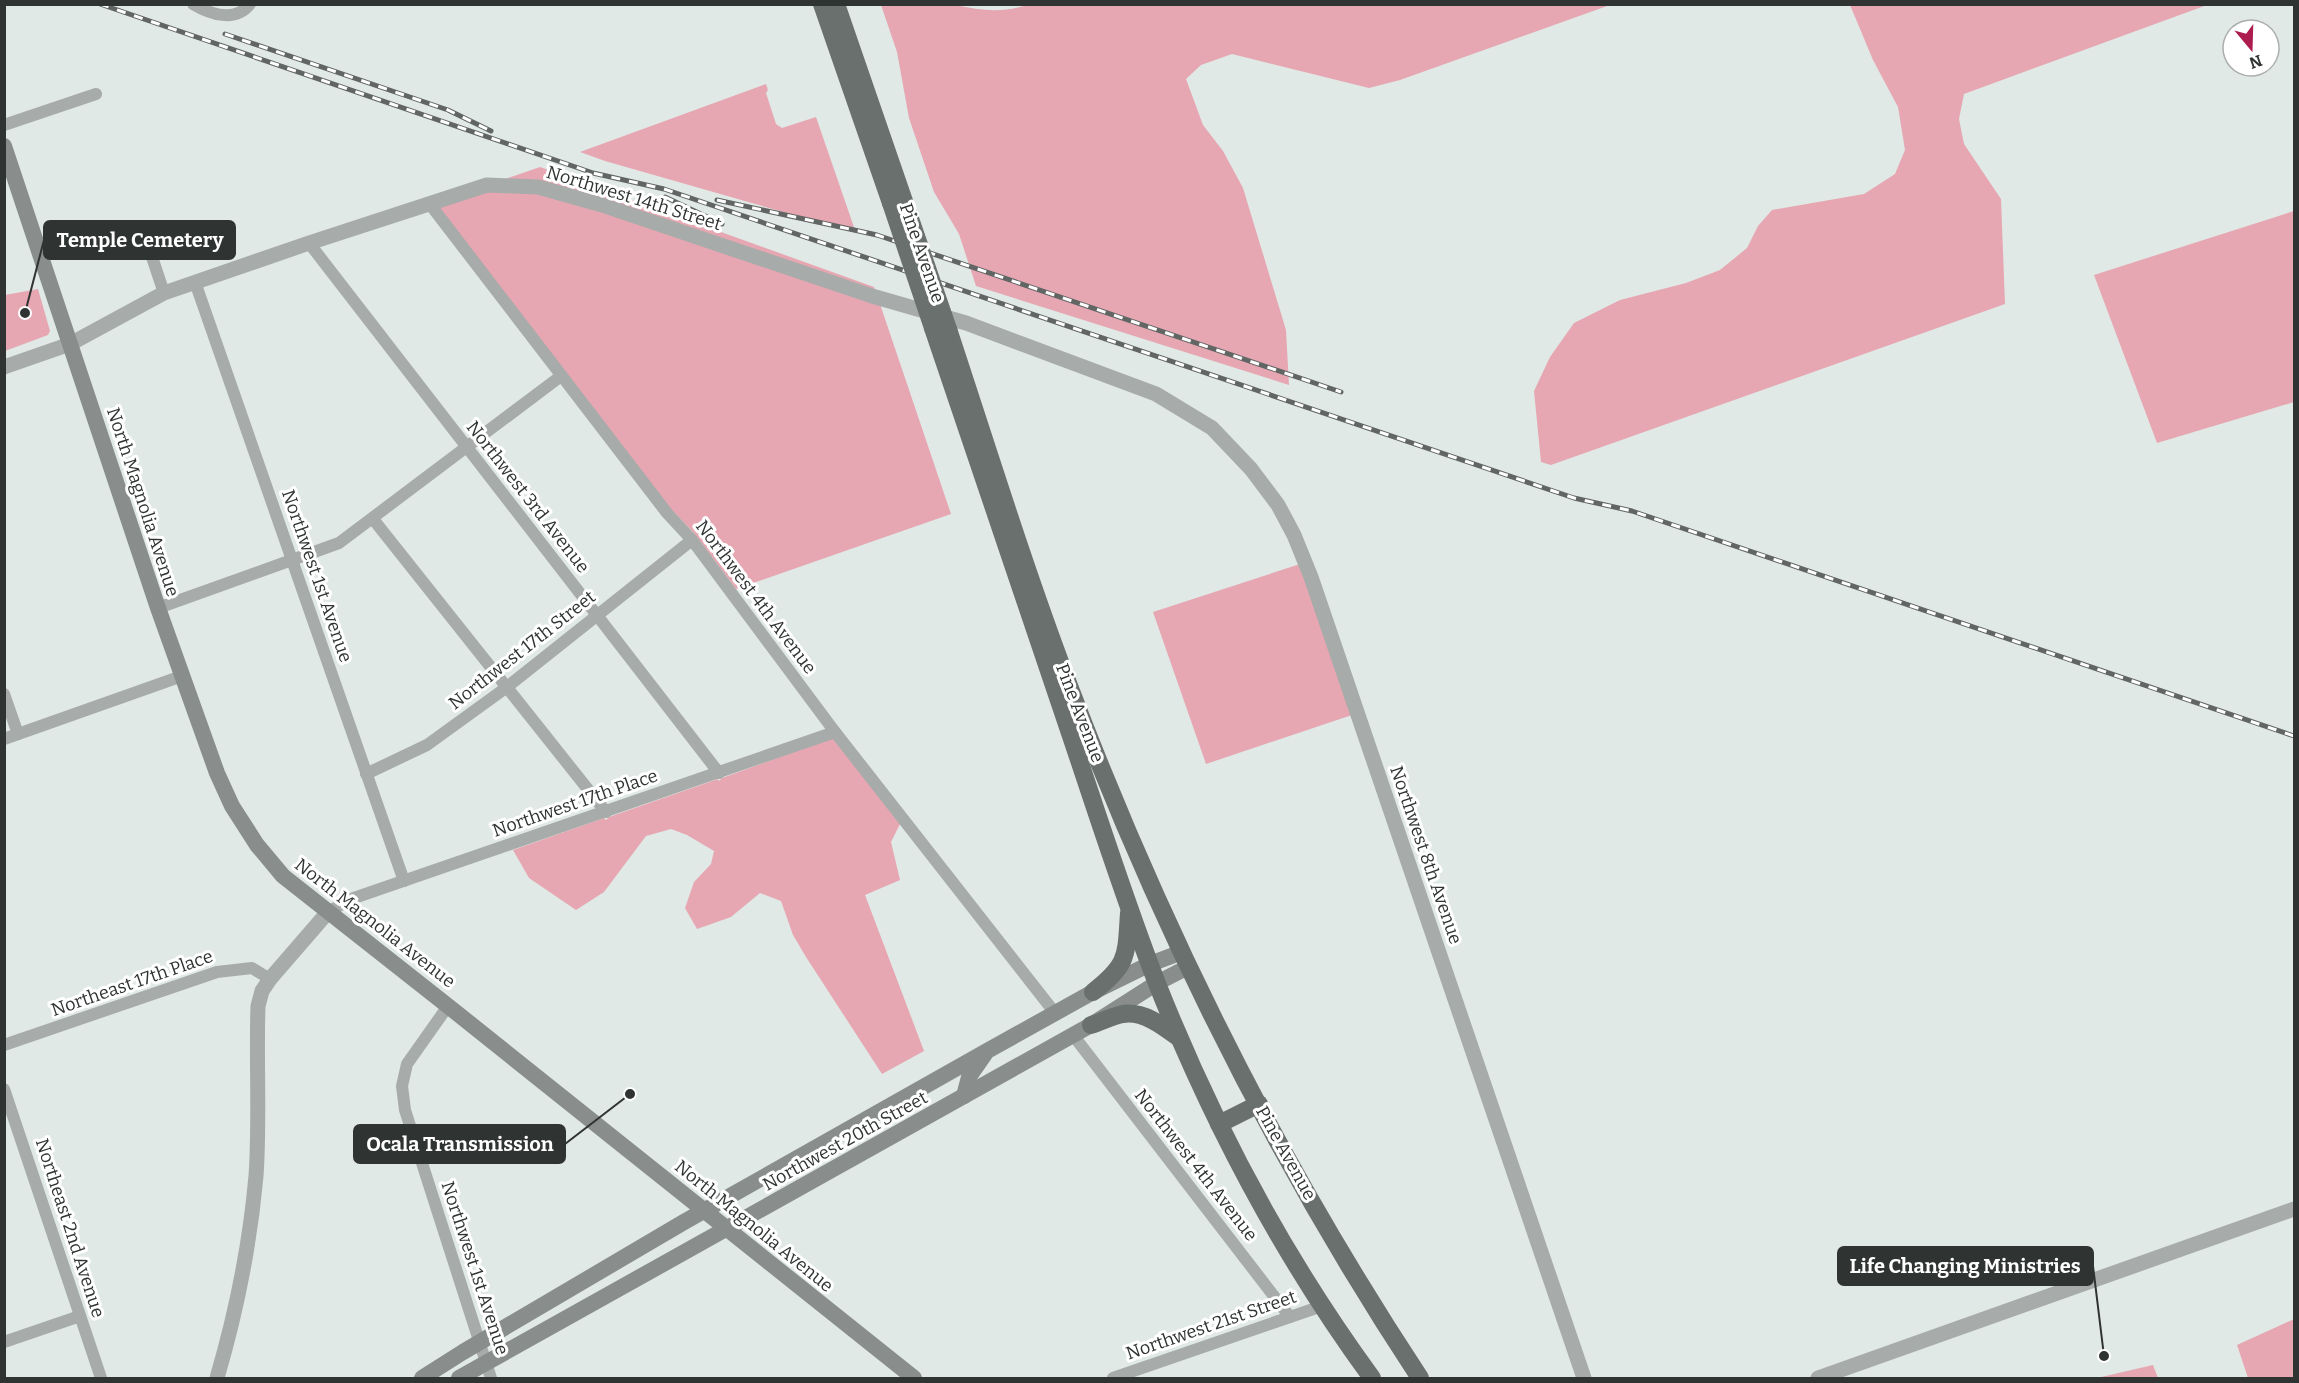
<svg xmlns="http://www.w3.org/2000/svg" width="2299" height="1383" font-family="Bitter,serif">
<rect width="100%" height="100%" fill="#e0e9e6"/>
<g fill="#e6a7b2">
<path d="M955 5C983 11 1004 13 1030 4L1610 5 1400 80 1369 88 1232 54 1201 65 1186 79 1203 125 1223 151 1243 188 1286 330 1289 385 976 286 959 234 934 192 909 118 897 52 881 5Z"/>
<path d="M1850 5H2207L1964 94 1959 119 1964 144 2001 199 2005 304 1551 465 1541 462 1534 391 1550 357 1574 323 1620 300 1686 283 1720 270 1747 248 1758 226 1772 210 1864 194 1895 174 1905 150 1898 107 1873 60Z"/>
<path d="M766 84 768 90 766 93 776 124 782 128 816 117 856 233 605 161 580 152Z"/>
<path d="M540 167 874 287 875 290 502 180Z"/>
<path d="M488 191 537 193 601 211 880 304 951 514 736 589 693 532 671 509 438 207Z"/>
<path d="M2294 211V402L2157 443 2094 275Z"/>
<path d="M38 289 50 331 48 335 5 351V295Z"/>
<path d="M1300 564 1352 715 1206 764 1153 612Z"/>
<path d="M833 738 900 824 891 842 900 880 865 895 924 1051 882 1074 806 957 793 935 781 901 760 893 731 917 697 929 685 908 694 882 711 864 714 851 687 835 671 829 646 836 604 892 576 910 529 878 513 850 604 818 606 820 609 817 718 779 719 781 722 778Z"/>
<path d="M2294 1319V1378H2248L2237 1345Z"/>
<path d="M2153 1365 2158 1378H2097Z"/>
</g>
<g fill="none" stroke-linecap="round" stroke-linejoin="round">
<g stroke="#a7aba9" stroke-width="12">
<path d="M193 4C210 14 235 23 250 4"/>
<path d="M4 125 96 94"/>
<path d="M429 203 667 513 692 540 835 732 1055 1013"/>
<path d="M309 243 719 773"/>
<path d="M152 257 164 293"/>
<path d="M195 282 404 881"/>
<path d="M373 519 606 812"/>
<path d="M158 608 339 543 561 376"/>
<path d="M4 694 18 734"/>
<path d="M4 739 182 676"/>
<path d="M366 774 427 745 507 687 692 540"/>
<path d="M328 912 351 899 835 732"/>
<path d="M448 1006 407 1064 402 1086 405 1110 491 1378"/>
<path d="M1073 1035 1290 1317"/>
<path d="M4 1045 217 972 252 968 270 979"/>
<path d="M4 1089 101 1378"/>
<path d="M4 1342 80 1316"/>
<path d="M1113 1378 1322 1306"/>
</g>
<g stroke="#a7aba9" stroke-width="15">
<path d="M4 367 70 344 164 293 309 243 487 185 538 187 602 205 872 296 966 323 1156 394 1212 428 1251 469 1278 505 1294 535 1311 577 1584 1378"/>
<path d="M217 1378C236 1313 250 1244 256 1176 260 1119 256 1062 258 1006L262 991 270 979 328 912"/>
<path d="M1818 1378 2294 1209"/>
</g>
<g stroke="#898e8c" stroke-width="16">
<path d="M4 146 158 608 217 773 232 806 257 845 283 876 448 1006 914 1378"/>
<path d="M964 1096 969 1077 985 1054"/>
<path d="M422 1378 463 1352 684 1222 987 1051 1093 992 1150 964 1182 952"/>
<path d="M459 1378 1091 1025 1157 983 1188 967"/>
</g>
<g stroke="#6a706d" stroke-width="18">
<path d="M822 4 891 203"/>
<path d="M836 4 907 210"/>
<path d="M933 328C979 464 1025 600 1071 736 1099 819 1126 904 1158 986 1213 1124 1284 1258 1372 1378"/>
<path d="M949 332C987 447 1023 564 1066 678 1158 922 1276 1160 1420 1378"/>
<path d="M1093 992C1129 964 1126 956 1129 913"/>
<path d="M1091 1025C1101 1022 1112 1016 1123 1014 1144 1011 1163 1026 1179 1038"/>
<path d="M1219 1124 1259 1104"/>
</g>
<defs>
<g id="rail">
<path d="M100 4 593 173 664 189 1574 498 1632 511 2294 736"/>
<path d="M225 34 448 110 491 131"/>
<path d="M665 197 722 224"/>
<path d="M717 200 877 235 1341 392"/>
</g>
</defs>
<use href="#rail" stroke="#616664" stroke-width="5"/>
<use href="#rail" stroke="#fff" stroke-width="3" stroke-dasharray="9" stroke-linecap="butt"/>
<g stroke="#6a706d" stroke-width="18">
<path d="M891 203 933 328"/>
<path d="M907 210 949 332"/>
</g>
</g>
<g text-anchor="middle" stroke-width="6" stroke-linejoin="round" paint-order="stroke">
<g font-size="18" fill="#2f3331" stroke="#fff">
<text transform="translate(634 198) rotate(17)" y="6">Northwest 14th Street</text>
<text transform="translate(922 253) rotate(71)" y="6">Pine Avenue</text>
<text transform="translate(528 497) rotate(52)" y="6">Northwest 3rd Avenue</text>
<text transform="translate(143 502) rotate(72)" y="6">North Magnolia Avenue</text>
<text transform="translate(317 576) rotate(71)" y="6">Northwest 1st Avenue</text>
<text transform="translate(756 597) rotate(53)" y="6">Northwest 4th Avenue</text>
<text transform="translate(522 650) rotate(-38)" y="6">Northwest 17th Street</text>
<text transform="translate(1080 713) rotate(69)" y="6">Pine Avenue</text>
<text transform="translate(575 803) rotate(-19)" y="6">Northwest 17th Place</text>
<text transform="translate(1426 855) rotate(71)" y="6">Northwest 8th Avenue</text>
<text transform="translate(375 923) rotate(38)" y="6">North Magnolia Avenue</text>
<text transform="translate(132 983) rotate(-19)" y="6">Northeast 17th Place</text>
<text transform="translate(845 1141) rotate(-29)" y="6">Northwest 20th Street</text>
<text transform="translate(1286 1153) rotate(61)" y="6">Pine Avenue</text>
<text transform="translate(1196 1165) rotate(52)" y="6">Northwest 4th Avenue</text>
<text transform="translate(754 1226) rotate(39)" y="6">North Magnolia Avenue</text>
<text transform="translate(70 1228) rotate(72)" y="6">Northeast 2nd Avenue</text>
<text transform="translate(475 1268) rotate(72)" y="6">Northwest 1st Avenue</text>
<text transform="translate(1211 1325) rotate(-19)" y="6">Northwest 21st Street</text>
</g>
</g>
<path fill="none" stroke="#2f3331" stroke-width="2" d="M25 313L44 240M630 1094L565 1144M2104 1356L2093 1266"/>
<g fill="#2f3331" stroke="#fff" stroke-width="2">
<circle cx="25" cy="313" r="6"/>
<circle cx="630" cy="1094" r="6"/>
<circle cx="2104" cy="1356" r="6"/>
</g>
<g fill="#2f3331" stroke="#2f3331" stroke-width="2">
<rect x="44" y="221" width="191" height="38" rx="6"/>
<rect x="354" y="1125" width="211" height="38" rx="6"/>
<rect x="1838" y="1247" width="255" height="38" rx="6"/>
</g>
<g font-size="20" text-anchor="middle" font-weight="bold" fill="#fff">
<text x="140" y="247">Temple Cemetery</text>
<text x="460" y="1151">Ocala Transmission</text>
<text x="1965" y="1273">Life Changing Ministries</text>
</g>
<rect width="2299" height="1383" fill="none" stroke="#2f3331" stroke-width="12"/>
<g transform="translate(2251 48) rotate(161)"><circle r="28" fill="#ffffff" stroke="#acadad" stroke-width="1.5"/>
<path d="M0-4.5L10 22L0 15L-10 22Z" fill="#ad1c4e"/>
<text y="-9" font-size="16" font-weight="bold" text-anchor="middle" fill="#2f3331">N</text>
</g>
</svg>
